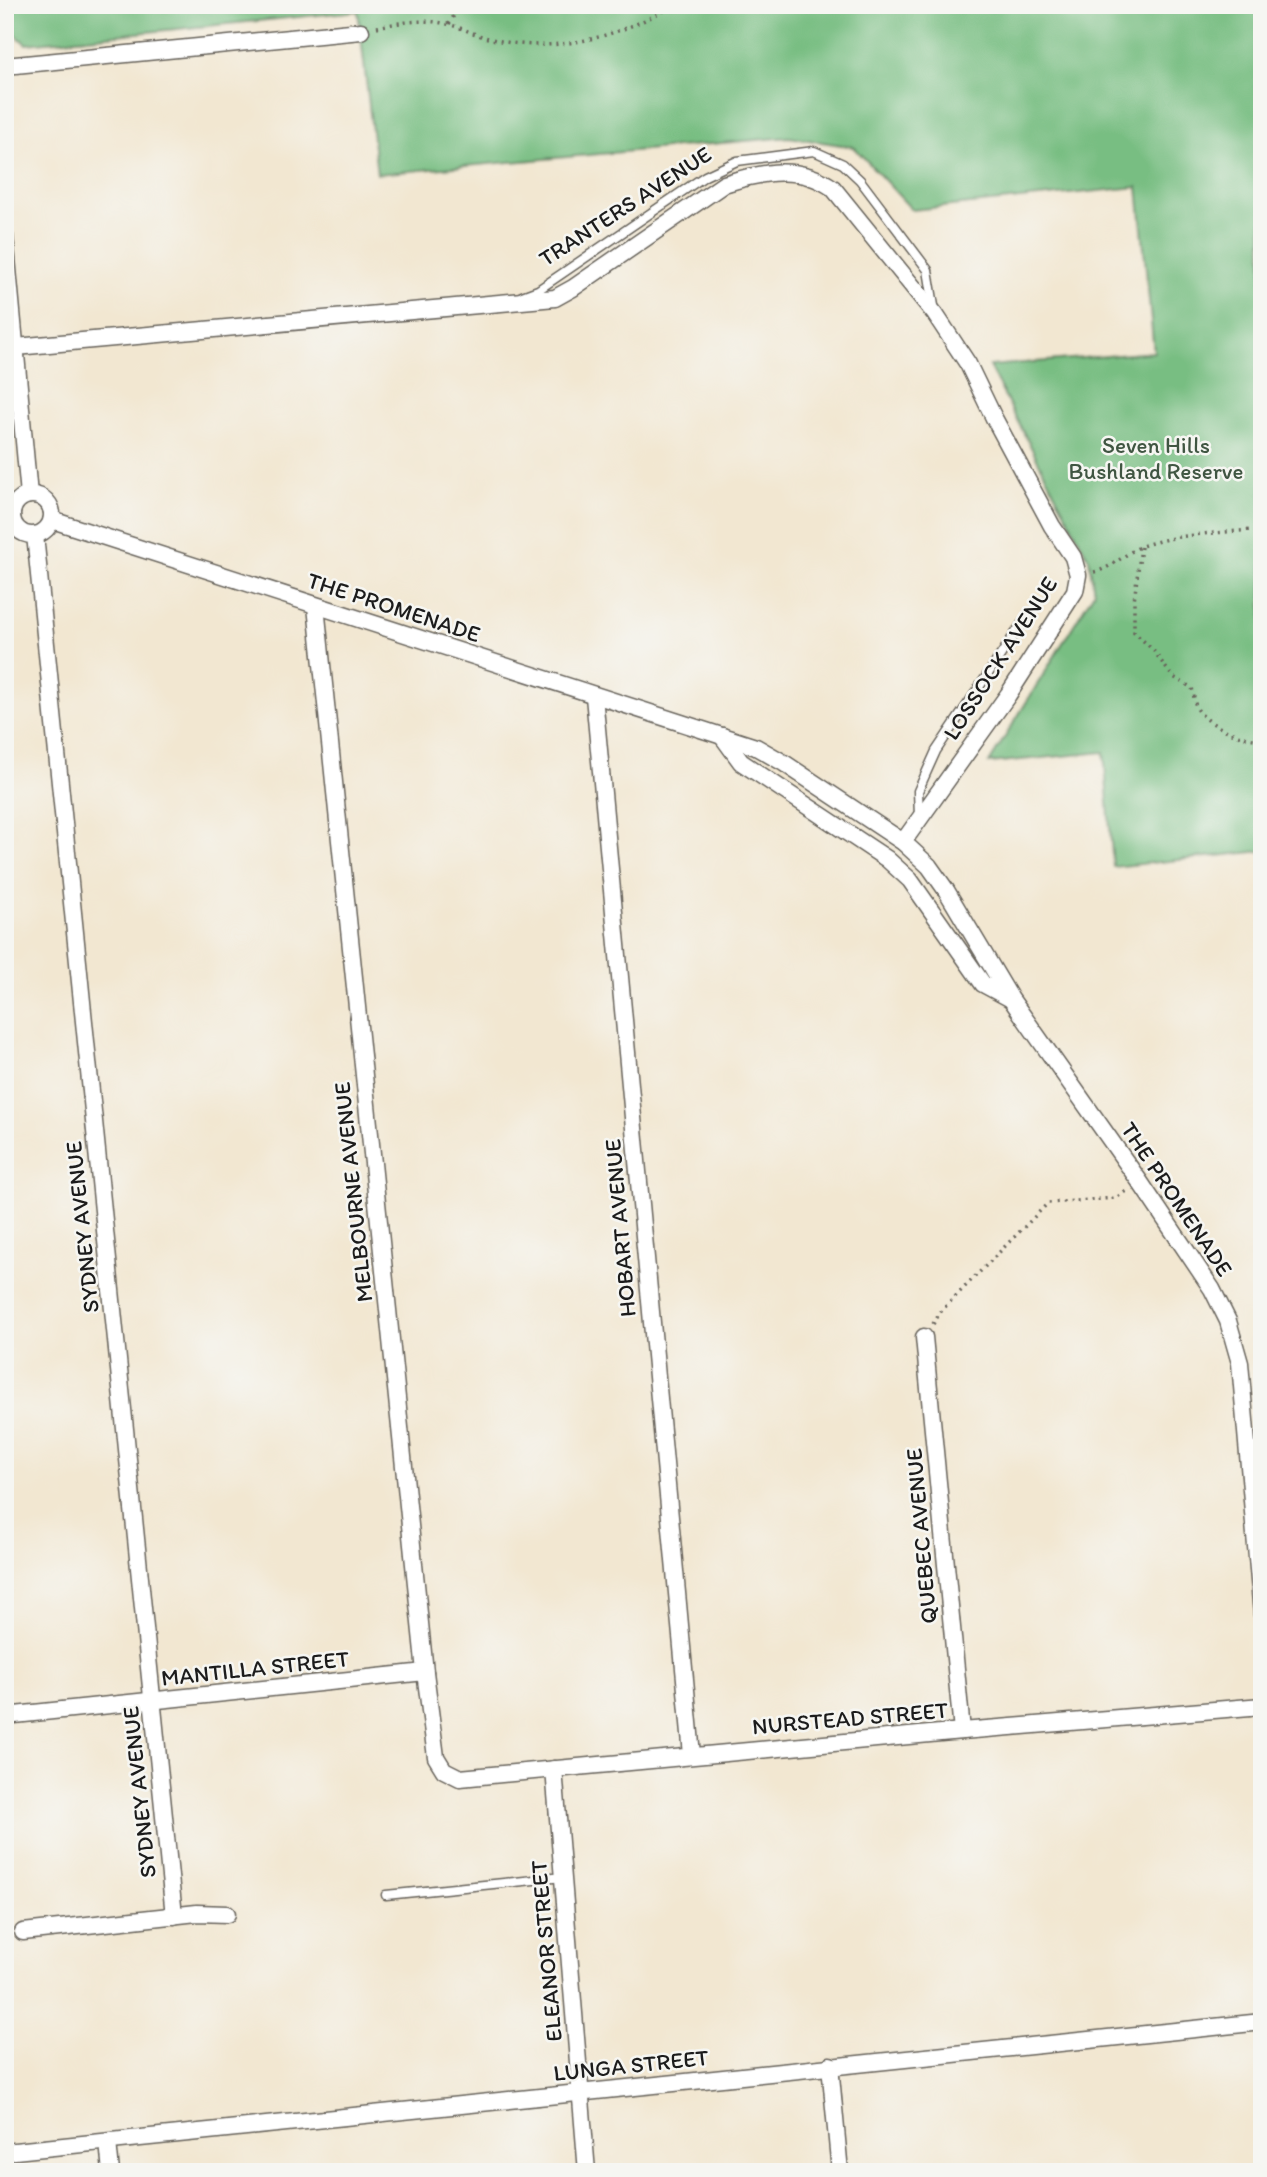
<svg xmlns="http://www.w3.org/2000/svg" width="1267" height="2177" font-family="Itim,sans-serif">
<rect width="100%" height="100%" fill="#f6f6f2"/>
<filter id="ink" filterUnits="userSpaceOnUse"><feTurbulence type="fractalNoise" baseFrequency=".0143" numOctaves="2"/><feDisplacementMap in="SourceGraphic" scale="14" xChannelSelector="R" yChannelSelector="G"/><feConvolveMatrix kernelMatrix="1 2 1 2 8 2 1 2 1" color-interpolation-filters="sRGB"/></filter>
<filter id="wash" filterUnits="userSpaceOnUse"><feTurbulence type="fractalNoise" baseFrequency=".00686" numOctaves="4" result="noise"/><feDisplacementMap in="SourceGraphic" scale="28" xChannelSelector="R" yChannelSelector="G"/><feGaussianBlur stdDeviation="1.57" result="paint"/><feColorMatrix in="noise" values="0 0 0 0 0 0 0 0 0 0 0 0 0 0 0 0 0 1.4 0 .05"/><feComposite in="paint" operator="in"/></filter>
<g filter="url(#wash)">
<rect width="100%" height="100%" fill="#f2e7d1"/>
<path fill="#78be82" stroke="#4a6d4f" stroke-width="2" d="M5 5H1262V851L1113 867 1104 752 989 763 1094 592 1089 559 989 366 1154 352 1138 187 912 210 854 147 789 137 377 174 358 11 26 44 16 35Z"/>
</g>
<g filter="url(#ink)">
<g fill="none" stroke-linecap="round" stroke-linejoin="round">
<defs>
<g id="lane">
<path d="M522 296 538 290 705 176 737 161 814 151 843 164 860 180 928 270 934 306"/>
<path d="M919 816 918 791 936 751 1029 613"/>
<path d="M386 1895 563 1877"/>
</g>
<g id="street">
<path d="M5 66 361 31"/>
<path d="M5 236 29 495"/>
<path d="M5 337 16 347 555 298 573 288 724 184C761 172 799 164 833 188L935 314 968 364 994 418 1052 526 1073 557 1078 575 1075 591 1008 695 903 842"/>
<circle cx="32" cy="515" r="20"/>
<path d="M52 520 756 747 784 763 903 842 929 866 946 890 1011 999 1140 1182 1212 1289 1228 1321 1240 1363 1262 1615"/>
<path d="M35 535 174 1916"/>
<path d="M316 606 425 1672 436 1757 444 1770 460 1778 962 1731 1262 1706"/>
<path d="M594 696 692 1755"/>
<path d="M722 736 741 762 887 859 910 880 983 984 1009 998"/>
<path d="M924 1337 962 1731"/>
<path d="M5 1716 425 1672"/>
<path d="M554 1769 587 2172"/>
<path d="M23 1932 197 1913 227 1914"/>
<path d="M830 2065 840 2172"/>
<path d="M108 2142 111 2172"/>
<path d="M5 2152C424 2111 843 2064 1262 2022"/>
</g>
</defs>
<use href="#lane" stroke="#67635b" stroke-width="11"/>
<use href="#street" stroke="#67635b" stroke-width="19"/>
<g stroke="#67635b" stroke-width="3.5" stroke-dasharray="2 5" stroke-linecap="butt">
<path d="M449 24 460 5"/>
<path d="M377 27C402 22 426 18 451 25 465 29 478 36 492 39 556 55 618 37 674 5"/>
<path d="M1141 547 1134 601V632L1153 650 1172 676 1192 688C1194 694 1194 705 1198 710 1209 726 1242 739 1262 740"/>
<path d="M1094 572C1113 568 1125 553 1142 546 1180 533 1223 533 1262 529"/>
<path d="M933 1324 942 1310 1048 1203 1116 1198 1126 1191"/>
</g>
<use href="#lane" stroke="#fff" stroke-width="8"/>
<use href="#street" stroke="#fff" stroke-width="16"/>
</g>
</g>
<g text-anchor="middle" stroke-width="5" stroke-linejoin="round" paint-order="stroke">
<g font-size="23" fill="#1c1c1c" stroke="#f6f6f2">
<text transform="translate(625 206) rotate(-33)" y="8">TRANTERS AVENUE</text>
<text transform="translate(394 607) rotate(18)" y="8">THE PROMENADE</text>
<text transform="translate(1000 658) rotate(-57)" y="8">LOSSOCK AVENUE</text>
<text transform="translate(353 1192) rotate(-96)" y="8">MELBOURNE AVENUE</text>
<text transform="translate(1177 1199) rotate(56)" y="8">THE PROMENADE</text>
<text transform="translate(82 1227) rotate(-96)" y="8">SYDNEY AVENUE</text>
<text transform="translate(620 1228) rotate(-95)" y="8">HOBART AVENUE</text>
<text transform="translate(921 1536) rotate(-95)" y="8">QUEBEC AVENUE</text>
<text transform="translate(255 1668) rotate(-6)" y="8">MANTILLA STREET</text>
<text transform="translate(850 1718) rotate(-5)" y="8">NURSTEAD STREET</text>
<text transform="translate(139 1792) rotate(-96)" y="8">SYDNEY AVENUE</text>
<text transform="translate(546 1951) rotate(-95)" y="8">ELEANOR STREET</text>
<text transform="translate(631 2065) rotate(-6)" y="8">LUNGA STREET</text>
</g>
<g font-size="23" fill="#405642" stroke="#f6f6f2">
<text x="1156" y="453">Seven Hills<tspan x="1156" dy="26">Bushland Reserve</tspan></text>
</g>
</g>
<rect width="1267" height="2177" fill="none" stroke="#f6f6f2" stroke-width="28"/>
</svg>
